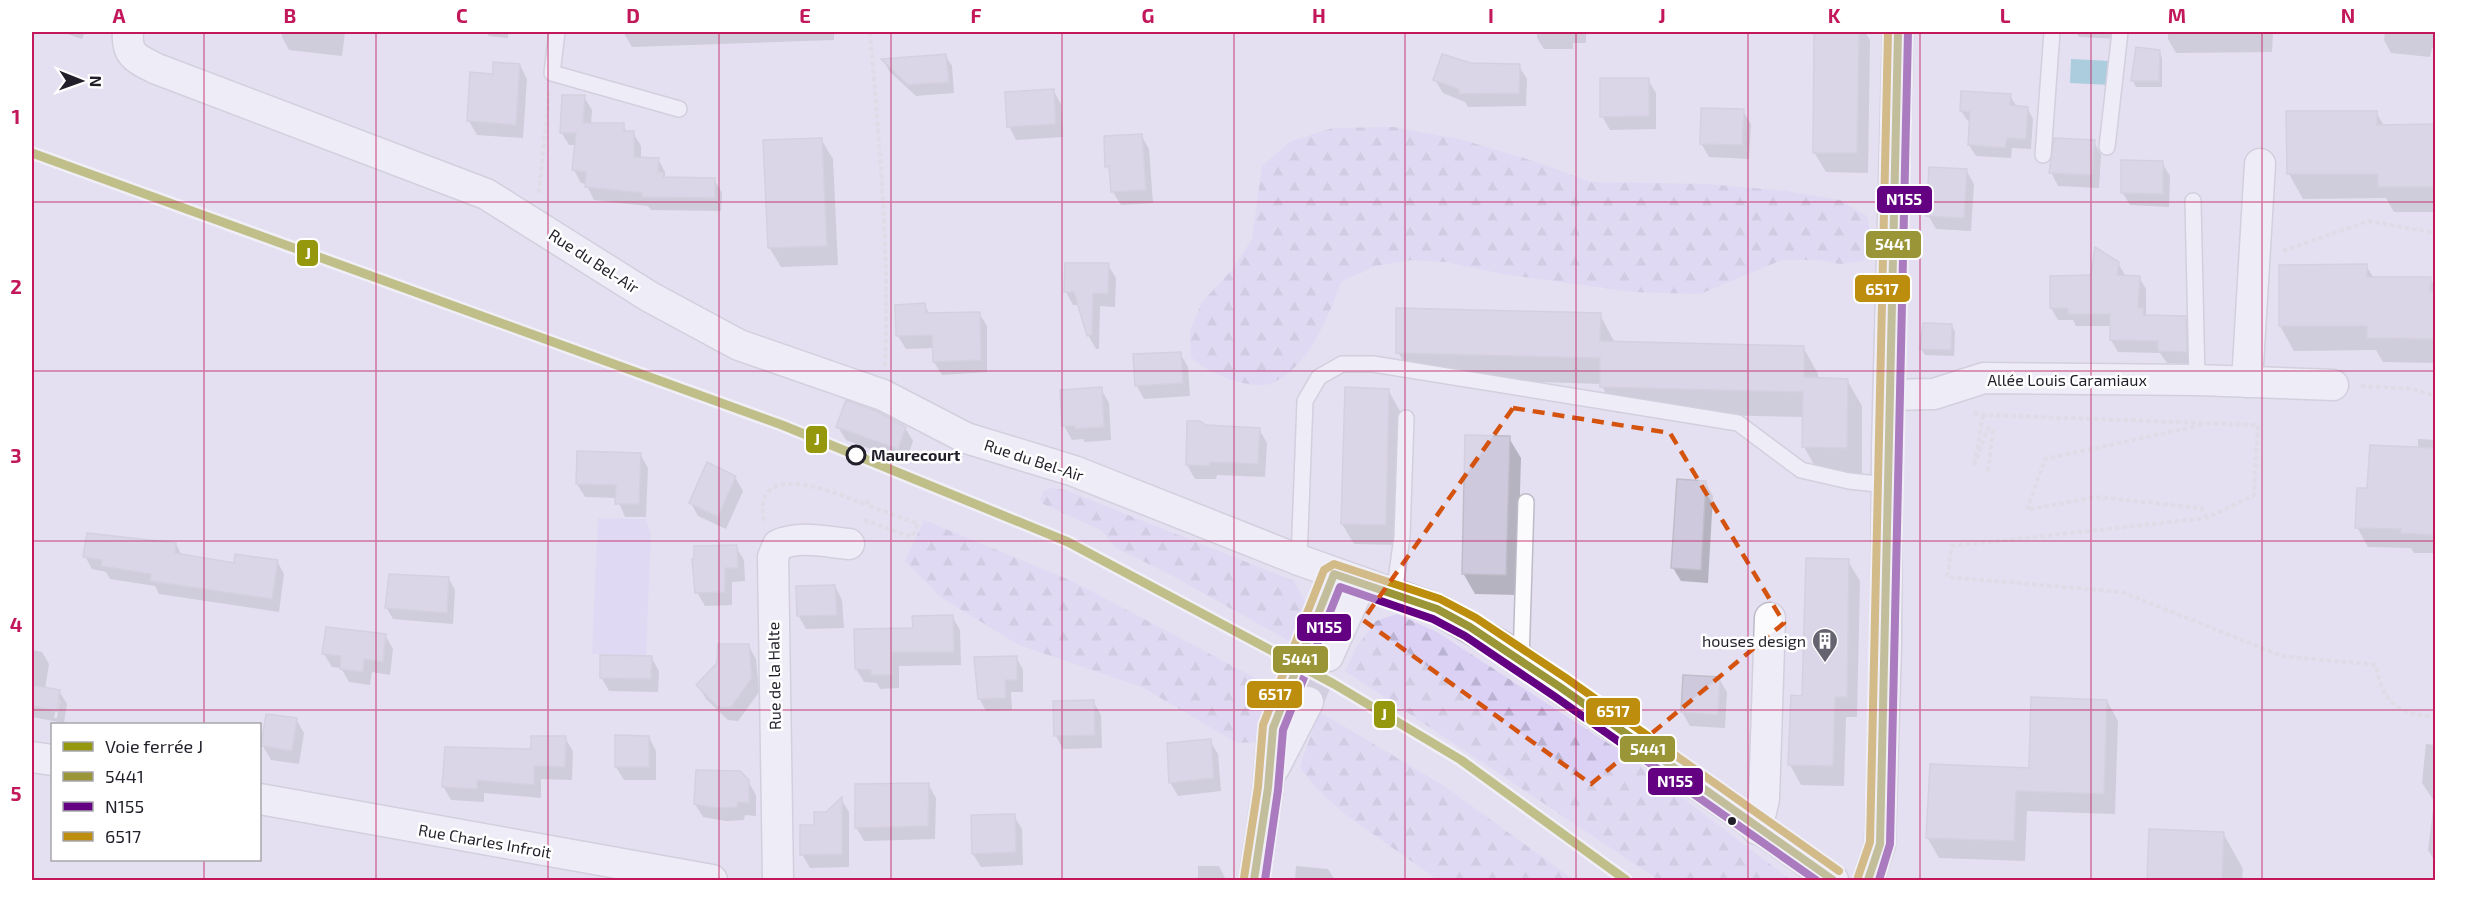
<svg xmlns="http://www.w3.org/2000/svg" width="2467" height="912" font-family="'Exo 2',sans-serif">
<defs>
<pattern id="forest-firs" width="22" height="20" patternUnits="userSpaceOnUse" patternTransform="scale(1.5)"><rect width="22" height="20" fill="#dad1f5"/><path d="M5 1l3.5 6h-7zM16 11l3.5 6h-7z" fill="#bbb3d2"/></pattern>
</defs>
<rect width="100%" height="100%" fill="#e4e0f1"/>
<g fill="url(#forest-firs)">
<path d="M1394 127 1463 140 1540 163 1590 182 1707 184 1787 191 1840 200 1867 216C1871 233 1873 247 1863 261L1840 264 1818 260H1782L1700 294 1633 292 1503 274 1445 262 1412 260 1374 266 1341 282C1329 316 1308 368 1272 383 1261 388 1242 383 1231 380 1215 374 1204 369 1191 357L1190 331 1202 302 1231 271 1252 239 1262 166 1291 141 1333 128Z"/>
<path d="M1051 488 1065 490 1294 581 1307 605 1299 627 1289 641 1171 575 1116 548 1101 530 1043 504 1040 500 1043 492Z"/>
<path d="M924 520 1072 581 1320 712 1444 786 1574 880H1438L1346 815 1317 789 1300 767 1314 726 1262 697 1259 732 1256 742 1237 743 1142 687 1019 645 942 598 905 561Z"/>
<path d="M1397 614 1437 632 1626 755 1791 880H1659L1345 671 1356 648 1376 621Z"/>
</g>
<path fill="#dad1f5" d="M598 518 646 519 651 534 646 656 592 654Z"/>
<path fill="#67b6c6" d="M2071 59 2110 61V85L2070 83Z"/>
<g fill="#0003" fill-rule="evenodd">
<path d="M62 32H85L82 39Z"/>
<path d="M282 32H345L342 56 289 50 282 37Z"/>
<path d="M486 32H508V38L489 36Z"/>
<path d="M623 32H834V40L632 47Z"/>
<path d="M1537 32H1586V43H1573V49H1544L1537 38Z"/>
<path d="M1816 32H1865L1870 40 1868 173 1826 172 1814 152Z"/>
<path d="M2076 32H2120L2119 39 2079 37Z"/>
<path d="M2168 32H2273L2272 52 2176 53 2168 39Z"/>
<path d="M2385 32H2436V48H2432L2430 57 2391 53 2384 40Z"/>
<path d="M2137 49 2159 51 2162 58V87H2136L2133 81Z"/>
<path d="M945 55 952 66 954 93 916 96 889 71 884 61Z"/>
<path d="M520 65 527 79 523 138 477 135 469 121Z"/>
<path d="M1470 65 1519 66 1527 79 1526 106 1468 107 1465 102 1443 93 1435 80Z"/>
<path d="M1648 80 1656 93V129L1610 130 1602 116Z"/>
<path d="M1053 90 1061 104 1063 137 1016 140 1009 126Z"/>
<path d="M2010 96 2017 107 2027 108 2033 119 2031 149 2012 148 2011 158 1976 156 1969 145 1971 122 1968 121 1961 111Z"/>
<path d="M584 97 592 110 591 125H623L627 133H633L641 146V159H658L665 172V179H714L722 193 721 211 651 210 648 206 594 200 586 184 581 183 574 170 576 145H569L561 132Z"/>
<path d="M1743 111 1751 124 1749 159 1709 157 1701 143Z"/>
<path d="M2376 112 2384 126H2436V212H2394L2386 198 2303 199 2289 174Z"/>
<path d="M1141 135 1149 149 1153 203 1121 205 1113 192 1112 174 1107 166Z"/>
<path d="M821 139 833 159 838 265 781 267 769 247Z"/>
<path d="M2094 142 2101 155 2099 188 2058 186 2051 172Z"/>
<path d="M2162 163 2170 176 2169 207 2130 205 2122 192Z"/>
<path d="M1966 170 1974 184 1971 231 1936 229 1928 215Z"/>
<path d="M2118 263 2126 277H2139L2146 289V317L2185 318 2192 330 2193 364 2167 363 2160 353 2118 352 2111 340V326H2076L2073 320H2058L2051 308 2093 277Z"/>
<path d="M1108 265 1116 278 1115 307 1100 306 1099 349H1096L1088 335 1079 305H1073L1066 292Z"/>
<path d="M2366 266 2374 278H2430L2436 288V363L2383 362 2376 350 2294 351 2280 326Z"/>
<path d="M924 304 930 315 979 313 987 326V372L942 375 934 362V348L906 349 898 336Z"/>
<path d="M1600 315 1615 343 1803 347 1818 374V379L1847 380 1862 406V474L1819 473 1804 447V417L1616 413 1601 384 1413 378 1398 352Z"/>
<path d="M1952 326 1955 332 1954 356 1925 355 1921 349Z"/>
<path d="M1180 353 1188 367 1190 396 1144 399 1137 386Z"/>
<path d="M1101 389 1109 403 1111 440 1085 442 1083 439 1072 440 1064 426 1062 391Z"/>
<path d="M1388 390 1400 411 1397 545 1354 544 1342 524Z"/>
<path d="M838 427 905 428 913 441 906 462 846 440Z"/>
<path d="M1206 427 1259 429 1267 443 1265 477 1217 475 1216 479H1195L1187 465Z"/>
<path d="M1509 438 1521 458 1517 595 1475 594 1463 573Z"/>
<path d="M2418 439 2436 440V553H2414L2411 548 2368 547 2357 527 2369 489 2418 448Z"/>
<path d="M640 454 648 468 646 517H625L617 498 585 497 577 484Z"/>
<path d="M735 477 743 491 726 529 698 516 691 503Z"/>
<path d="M1705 482 1713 496 1708 583 1681 581 1673 568Z"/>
<path d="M176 544 182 556 235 565 277 561 284 574 279 612 159 594 155 586 110 579 106 572 92 569 85 556Z"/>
<path d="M736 547 744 560 745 581 732 582V605L705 606 697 592Z"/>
<path d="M1848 561 1860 581 1857 717H1846L1844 786 1801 785 1790 765 1803 697Z"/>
<path d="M449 579 455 590 453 624 393 619 386 607Z"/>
<path d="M835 586 842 600 844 628 806 629 798 615Z"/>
<path d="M952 616 960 630 961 665 899 666V688L880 689 877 683 864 682 856 669 914 630Z"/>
<path d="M385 635 393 649 390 675 372 672 370 685 349 682 341 668 332 667 324 654Z"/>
<path d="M748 645 756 659 759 692 738 721 728 720 706 699 698 685Z"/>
<path d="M32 650 42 652 49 664 45 689 59 691 67 704 64 723 32 717ZM57 700H60L57 718H54Z"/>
<path d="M651 657 659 671 658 692 609 691 601 677Z"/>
<path d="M1016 657 1023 670V692H1011L1012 710 986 711 979 698Z"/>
<path d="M1719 679 1727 692 1725 728 1690 726 1682 712Z"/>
<path d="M1093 701 1101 715 1102 748 1063 749 1056 736Z"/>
<path d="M2107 701 2118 721 2115 814 2027 811 2025 861 1939 858 1927 837 2030 769Z"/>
<path d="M296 719 304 733 299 764 271 760 263 746Z"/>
<path d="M649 737 656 751V780H624L616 767Z"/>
<path d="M565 738 573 751 572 780 541 779V798L484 793V802L451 800 443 786Z"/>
<path d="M1210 741 1218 754 1221 791 1178 796 1170 782Z"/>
<path d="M2426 744 2436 745V863L2428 850 2434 801 2422 783Z"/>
<path d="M748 781 756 795V816L745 815 744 820 726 821 703 817 695 804Z"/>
<path d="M928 784 936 798 935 839 864 841 856 827Z"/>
<path d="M841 799 849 812V867L810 868 802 854 815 826Z"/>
<path d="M1014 816 1022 829 1023 865 981 867 973 854Z"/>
<path d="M2151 831 2223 833 2243 869 2242 880H2149Z"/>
<path d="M1198 866H1219L1226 880H1198Z"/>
<path d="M1296 866 1328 869 1335 880H1295Z"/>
</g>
<g fill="#cfc9de" stroke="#c0bdca" stroke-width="1.5">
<path d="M1814 32H1859L1857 153H1813Z"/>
<path d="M2136 47 2160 50 2159 81H2131Z"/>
<path d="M946 54 949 82 908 85 881 59Z"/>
<path d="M1442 54 1471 63 1520 64 1519 93 1459 94V89L1433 80Z"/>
<path d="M493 62 520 64 516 125 467 121 470 72 493 74Z"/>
<path d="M1600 78H1649V116L1600 117Z"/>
<path d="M1054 89 1056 124 1007 127 1005 92Z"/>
<path d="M1961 91 2011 94 2010 105 2028 107 2026 139 2007 138 2005 148 1968 145 1970 112 1960 111Z"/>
<path d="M562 95H585L583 123H624V131H634V157L659 158 658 172H663V177L715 178V198L642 197V193L585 187 586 172 572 170 576 133H560Z"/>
<path d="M1701 108 1744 109 1742 145 1700 144Z"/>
<path d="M2286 111H2377V125L2436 124V187H2378V174H2287Z"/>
<path d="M1142 134 1146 190 1111 192 1109 166 1105 167 1104 136Z"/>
<path d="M822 138 827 246 768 248 763 140Z"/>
<path d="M2054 138 2095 140 2092 175 2049 173Z"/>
<path d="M2121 160 2163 161V194L2121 193Z"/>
<path d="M1929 167 1967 169 1964 218 1926 216Z"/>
<path d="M2095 247 2119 262 2117 275 2140 276 2138 308H2143V315L2186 316 2187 352 2158 351V341L2110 340V314H2068V308H2050V276L2091 275Z"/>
<path d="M1065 263H1109L1108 294 1093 293 1092 335 1087 336 1074 292H1064Z"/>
<path d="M2367 264V277H2431L2430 291H2436V339L2367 338V326H2279V265Z"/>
<path d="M925 303 926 313 980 312 981 360 933 362 932 335 896 336 895 305Z"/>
<path d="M1396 308 1601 313 1600 341 1804 346V377L1848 379 1847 448 1802 447 1803 392 1600 387V358L1396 353Z"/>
<path d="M1923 323 1952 324 1951 350 1920 349Z"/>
<path d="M1181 352 1183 383 1135 386 1133 354Z"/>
<path d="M1102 387 1104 427 1075 429V426H1062L1060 390Z"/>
<path d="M1345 387 1389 389 1386 525 1341 524Z"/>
<path d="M846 400 876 411 906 427 898 449 836 427Z"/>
<path d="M1187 421H1200L1206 425 1260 428 1258 464 1210 462 1209 466 1186 465Z"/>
<path d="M1465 435 1510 436 1506 575 1462 574Z"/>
<path d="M2370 445 2436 448V535L2401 533V529L2355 528 2357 488H2367Z"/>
<path d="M577 451 641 453 639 504H615L616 485 576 484Z"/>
<path d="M707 462 736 476 718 517 689 503Z"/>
<path d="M1677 479 1706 481 1701 570 1671 568Z"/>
<path d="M87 533 176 543 175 553 234 563 235 554 278 560 272 599 150 581 151 574 101 566 102 560 83 557Z"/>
<path d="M737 545 738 568H725V592L695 593 692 559H694V546Z"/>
<path d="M1806 558 1849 559 1847 697H1835L1833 766 1788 765 1791 695 1802 696Z"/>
<path d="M389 574 449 577 447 613 385 608Z"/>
<path d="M835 585 837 615 797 616 796 586Z"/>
<path d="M953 615 954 652H892V675H871V670L855 669 854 629 913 628 912 616Z"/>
<path d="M326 627 386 634 383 662 364 659 363 672 340 669 341 656 322 654Z"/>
<path d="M718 644H749L752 678 731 707H718L696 685 717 663Z"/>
<path d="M600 655 652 656 651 679 600 678Z"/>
<path d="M1017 656V680H1005L1006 698 978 699 974 657Z"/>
<path d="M1683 675 1720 677 1718 715 1681 712Z"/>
<path d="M32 685 60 690 57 711 32 706Z"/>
<path d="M2031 697 2107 700 2104 794 2016 791 2014 841 1926 838 1930 764 2029 768Z"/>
<path d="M1094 700 1095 735 1054 736 1053 701Z"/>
<path d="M266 714 297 718 292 751 261 746Z"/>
<path d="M615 735 649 736V767H615Z"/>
<path d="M531 736H566L565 767 534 766V785L477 780V789L442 787 445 747 531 749Z"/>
<path d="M1211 739 1214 778 1169 783 1167 743Z"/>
<path d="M696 770 740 771 749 780V803L738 802 737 807 718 808 694 804Z"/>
<path d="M929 783 928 826 855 828V784Z"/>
<path d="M842 797V854L800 855V825H814V812H826Z"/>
<path d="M1015 814 1016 852 972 854 971 815Z"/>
<path d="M2149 829 2224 832 2222 880H2147Z"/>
</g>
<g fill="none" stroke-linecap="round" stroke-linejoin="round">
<g stroke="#bdb9c9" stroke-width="30" stroke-dasharray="30 15" stroke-linecap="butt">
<path d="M1287 690 1306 645"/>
<path d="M1308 702 1328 656"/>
</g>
<defs>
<g id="lane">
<path d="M557 32 552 73 679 109"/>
<path d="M2107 147 2120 32"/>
<path d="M2043 155 2052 32"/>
<path d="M2193 201 2197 380"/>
<path d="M1299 560 1305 401 1319 377 1342 364H1373L1738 423 1801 470 1849 481 1887 485"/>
<path d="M1394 594 1402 537 1406 418"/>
<path d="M1521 661 1526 502"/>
</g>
<g id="street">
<path d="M128 32C126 56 137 59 157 69L486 194 650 297 739 345 883 395 966 438 1074 471 1299 560 1437 609 1501 646 1833 880"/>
<path d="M2247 382 2260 164"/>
<path d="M1889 395 1934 394 1984 378 2197 380 2333 385"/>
<path d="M1306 645 1334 574"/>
<path d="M1328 656 1361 583"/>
<path d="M32 757 52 760"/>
<path d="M1274 768 1308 702"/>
<path d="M260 799 712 880"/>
<path d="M1757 829 1764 799 1770 618"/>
<path d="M778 880 773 557 778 545C799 535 827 542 849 544"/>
<path d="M1254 880 1268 788 1273 728 1287 690"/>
<path d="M1868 880 1880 844 1886 646 1887 448 1898 32"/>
</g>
</defs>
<use href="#lane" stroke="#bebbc8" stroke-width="18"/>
<use href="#street" stroke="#bebbc8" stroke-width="33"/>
<g stroke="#d9d8dd" stroke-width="4" stroke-dasharray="4.5 3" stroke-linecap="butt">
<path d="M870 32C879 142 890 255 885 366"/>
<path d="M539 193 549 93"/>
<path d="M2283 251 2368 221 2436 233"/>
<path d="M2361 386 2413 389 2436 396"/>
<path d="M1974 413 1983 415 2258 425 2254 495 2207 518 1952 546 1947 577 2122 592 2282 656 2376 665C2382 702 2398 715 2436 717"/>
<path d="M1983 415 1974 466 1988 428 1993 430 1988 472"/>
<path d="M2202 425 2045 459 2027 510 2096 497 2201 508 2207 518"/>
<path d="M864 520 912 537 918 524 867 505 869 499"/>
<path d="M764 521C751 456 839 494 867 505"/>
</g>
<use href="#lane" stroke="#fbfafd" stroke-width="15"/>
<use href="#street" stroke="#fbfafd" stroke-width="30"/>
<defs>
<g id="bus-1">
<path d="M1254 880 1268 788 1273 728 1334 574 1437 609 1470 627 1560 687 1833 880"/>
<path d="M1868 880 1880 844 1898 32"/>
</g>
<g id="bus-2">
<path d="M1265 880 1278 790 1283 730 1340 587 1433 619 1465 636 1554 696 1816 880"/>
<path d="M1879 880 1890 844 1908 32"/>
</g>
<g id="bus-3">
<path d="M1858 877 1870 842 1888 32"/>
<path d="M1244 878 1258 787 1263 725 1324 570 1334 564 1440 599 1476 618 1566 678 1839 871"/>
</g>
</defs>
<use href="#bus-1" stroke="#fff" stroke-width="12"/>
<use href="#bus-2" stroke="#fff" stroke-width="12"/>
<use href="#bus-3" stroke="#fff" stroke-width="12"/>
<use href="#bus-1" stroke="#9a9537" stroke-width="8"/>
<use href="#bus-2" stroke="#640082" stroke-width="8"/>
<use href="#bus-3" stroke="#bd8e0d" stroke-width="8"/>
<defs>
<path id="rail-1" d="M32 153 782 425 1068 542 1334 684 1461 760 1626 880"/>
</defs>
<use href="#rail-1" stroke="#fff" stroke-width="14"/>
<use href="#rail-1" stroke="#95980d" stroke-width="9"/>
</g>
<path d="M0 0H2467V912H0ZM1513 408 1670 433 1784 623 1591 784 1363 620Z" fill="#e4e0f1" fill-opacity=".55" fill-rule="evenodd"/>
<path fill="none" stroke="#d4530f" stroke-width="4.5" stroke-dasharray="12 8" stroke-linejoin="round" d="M1513 408 1670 433 1784 623 1591 784 1363 620Z"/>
<path fill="none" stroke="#c2185b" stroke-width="1.5" stroke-opacity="0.55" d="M204 32V724M376 32V880M548 32V880M719 32V880M891 32V880M1062 32V880M1234 32V880M1405 32V880M1576 32V880M1748 32V880M1920 32V880M2091 32V880M2262 32V880M32 202H2436M32 371H2436M32 541H2436M32 710H2436M204 860V880"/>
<defs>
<symbol id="building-pin" viewBox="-11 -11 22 30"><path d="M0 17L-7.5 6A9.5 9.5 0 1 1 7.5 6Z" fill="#666370" stroke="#fff"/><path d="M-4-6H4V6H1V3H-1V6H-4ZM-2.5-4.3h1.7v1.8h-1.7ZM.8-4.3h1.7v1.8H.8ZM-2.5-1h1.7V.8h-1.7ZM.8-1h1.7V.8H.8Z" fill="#fff"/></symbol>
</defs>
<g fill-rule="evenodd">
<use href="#building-pin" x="1810" y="626" width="30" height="40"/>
</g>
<circle fill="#fff" stroke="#221f2a" stroke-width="3" cx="856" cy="455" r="9"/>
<circle fill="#221f2a" stroke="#fff" stroke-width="2" cx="1732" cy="821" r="5"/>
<g text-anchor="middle" stroke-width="5" stroke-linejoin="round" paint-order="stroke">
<g font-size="16" fill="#221f2a" stroke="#fff">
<text transform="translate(594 261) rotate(33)" y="6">Rue du Bel-Air</text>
<text x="2067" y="386">Allée Louis Caramiaux</text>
<text transform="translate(1034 460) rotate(18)" y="6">Rue du Bel-Air</text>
<text transform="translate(774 676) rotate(-91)" y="6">Rue de la Halte</text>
<text transform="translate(485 841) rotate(10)" y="6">Rue Charles Infroit</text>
</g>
<g font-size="16" font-weight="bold" fill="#221f2a" stroke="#fff" text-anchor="start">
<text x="871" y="461">Maurecourt</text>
</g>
<g font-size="16" fill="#221f2a" stroke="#fff" text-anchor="end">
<text x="1806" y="647">houses design</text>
</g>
</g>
<g stroke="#fff" stroke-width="2">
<rect x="1876" y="185" width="57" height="29" rx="6" fill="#640082"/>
<rect x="1865" y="230" width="57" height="29" rx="6" fill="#9a9537"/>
<rect x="296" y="239" width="23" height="28" rx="6" fill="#95980d"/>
<rect x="1854" y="274" width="57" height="29" rx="6" fill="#bd8e0d"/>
<rect x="805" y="425" width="23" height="29" rx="6" fill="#95980d"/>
<rect x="1296" y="613" width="56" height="29" rx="6" fill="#640082"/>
<rect x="1272" y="645" width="57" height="29" rx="6" fill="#9a9537"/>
<rect x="1246" y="680" width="57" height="29" rx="6" fill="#bd8e0d"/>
<rect x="1585" y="697" width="56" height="29" rx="6" fill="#bd8e0d"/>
<rect x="1373" y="700" width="23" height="29" rx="6" fill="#95980d"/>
<rect x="1619" y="735" width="57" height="28" rx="6" fill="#9a9537"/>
<rect x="1647" y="767" width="57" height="29" rx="6" fill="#640082"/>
</g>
<g font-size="16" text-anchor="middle" font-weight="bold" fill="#fff">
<text x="1904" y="205">N155</text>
<text x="1893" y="250">5441</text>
<text x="308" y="259">J</text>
<text x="1882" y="295">6517</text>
<text x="817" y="445">J</text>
<text x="1324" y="633">N155</text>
<text x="1300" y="665">5441</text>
<text x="1275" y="700">6517</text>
<text x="1613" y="717">6517</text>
<text x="1384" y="720">J</text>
<text x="1648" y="755">5441</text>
<text x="1675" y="787">N155</text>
</g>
<rect width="2467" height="912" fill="none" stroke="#ffffff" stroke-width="66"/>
<rect x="51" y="723" width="210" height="138" fill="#ffffff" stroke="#a7a5aa" stroke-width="1.5"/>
<rect x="63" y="742" width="30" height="9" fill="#95980d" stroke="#a7a5aa" stroke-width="1.5"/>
<text x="105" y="753" font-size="18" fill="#221f2a">Voie ferrée J</text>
<rect x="63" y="772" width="30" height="9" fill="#9a9537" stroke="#a7a5aa" stroke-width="1.5"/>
<text x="105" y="783" font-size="18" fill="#221f2a">5441</text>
<rect x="63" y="802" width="30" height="9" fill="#640082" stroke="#a7a5aa" stroke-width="1.5"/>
<text x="105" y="813" font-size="18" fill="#221f2a">N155</text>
<rect x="63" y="832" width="30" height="9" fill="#bd8e0d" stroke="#a7a5aa" stroke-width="1.5"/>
<text x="105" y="843" font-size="18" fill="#221f2a">6517</text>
<g transform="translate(81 81) rotate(91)" stroke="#ffffff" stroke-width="4.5" paint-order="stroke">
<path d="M0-4.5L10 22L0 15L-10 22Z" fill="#221f2a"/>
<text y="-9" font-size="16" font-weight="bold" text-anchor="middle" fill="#221f2a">N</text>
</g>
<rect x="33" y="33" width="2401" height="846" fill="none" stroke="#c2185b" stroke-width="2"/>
<g font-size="20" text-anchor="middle" font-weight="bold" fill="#c2185b">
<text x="119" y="23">A</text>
<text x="290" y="23">B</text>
<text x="462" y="23">C</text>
<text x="633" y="23">D</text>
<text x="805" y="23">E</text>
<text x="976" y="23">F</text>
<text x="1148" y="23">G</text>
<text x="1319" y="23">H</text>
<text x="1491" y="23">I</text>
<text x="1662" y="23">J</text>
<text x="1834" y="23">K</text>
<text x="2005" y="23">L</text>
<text x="2177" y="23">M</text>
<text x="2348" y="23">N</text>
<text x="16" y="124">1</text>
<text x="16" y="294">2</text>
<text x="16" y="463">3</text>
<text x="16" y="632">4</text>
<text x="16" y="801">5</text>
</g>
</svg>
